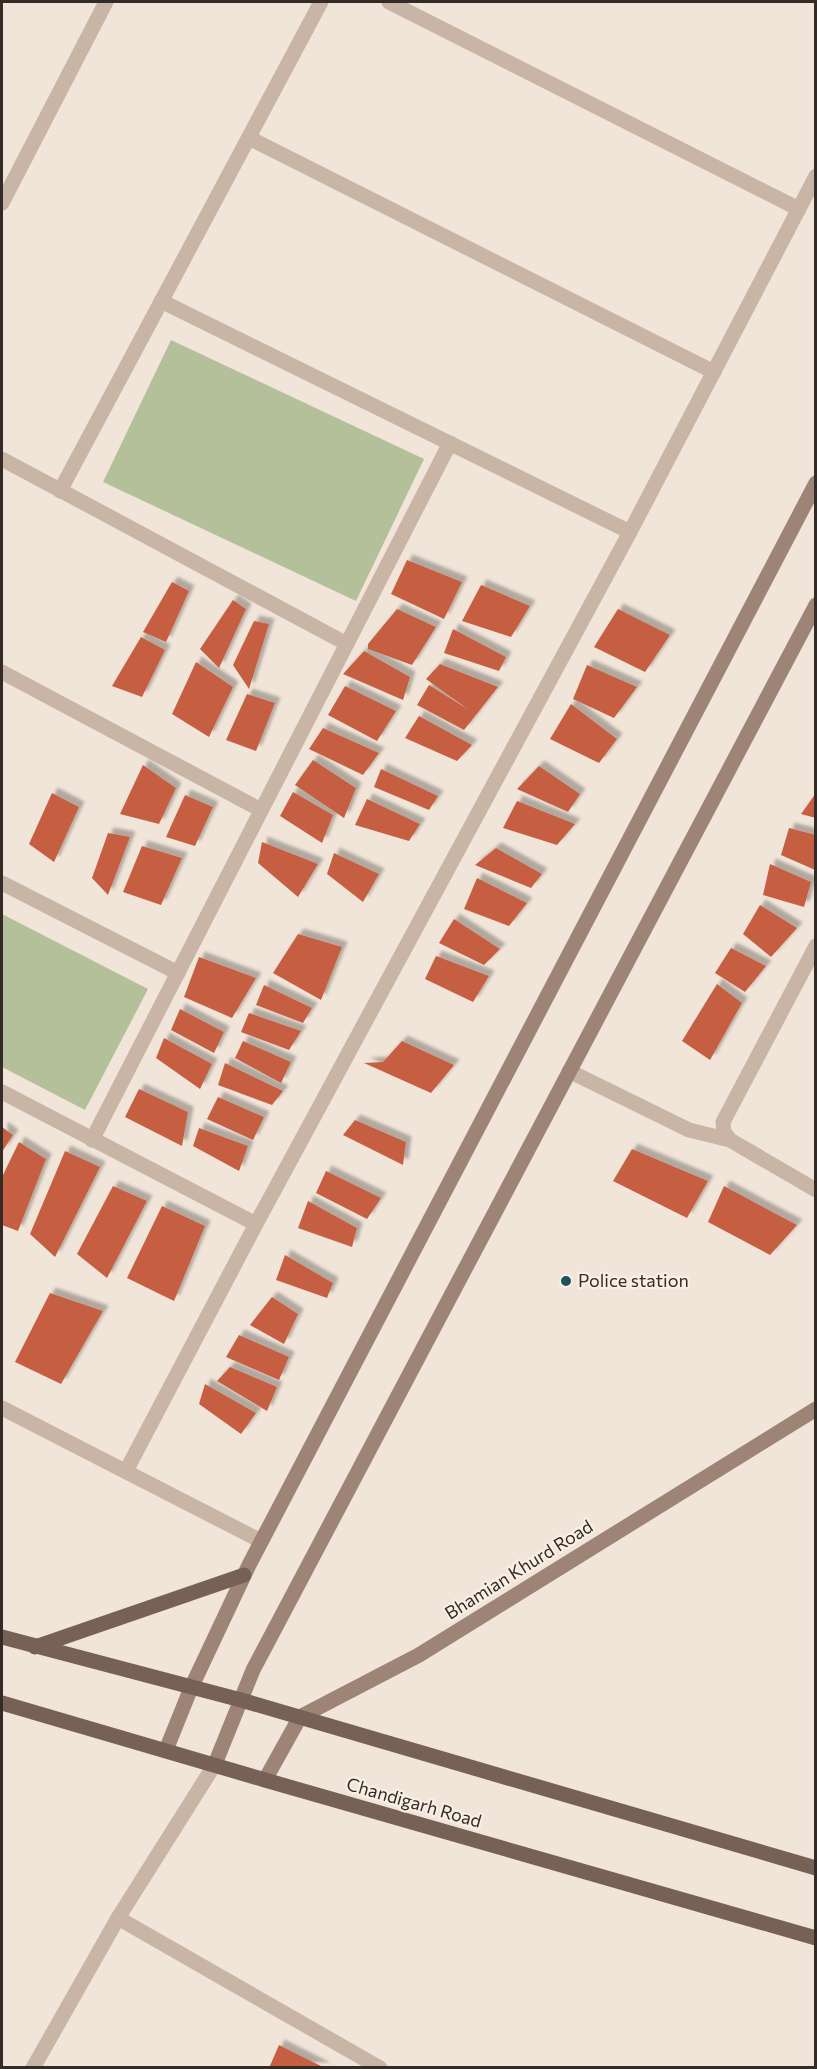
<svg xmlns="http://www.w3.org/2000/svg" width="817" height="2069" font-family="Commissioner,sans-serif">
<defs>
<filter id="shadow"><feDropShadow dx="5.5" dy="-5.5" stdDeviation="1.5" flood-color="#0004"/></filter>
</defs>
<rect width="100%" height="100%" fill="#f1e5d9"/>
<g fill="#b4c099">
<path d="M171 340 424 459 356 601 103 482Z"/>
<path d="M2 914 148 989 85 1110 2 1067Z"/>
</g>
<g fill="#c65f42" filter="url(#shadow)">
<path d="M407 560 462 582 444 619 391 594Z"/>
<path d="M172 582 189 591 166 642 143 632Z"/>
<path d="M481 585 530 606 511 637 462 621Z"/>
<path d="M233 600 246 609 219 668 200 649Z"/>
<path d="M397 609 436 627 412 665 368 649V644Z"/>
<path d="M618 609 670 635 645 672 594 647Z"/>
<path d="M254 621 269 624 249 689 233 665Z"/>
<path d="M453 629 506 657 499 671 444 653Z"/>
<path d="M141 637 165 650 142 697 112 686Z"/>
<path d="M364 651 410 677 403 700 343 674Z"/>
<path d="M196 662 233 687 209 737 172 714Z"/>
<path d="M440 664 498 687 464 730 417 705 429 685 469 710 426 679Z"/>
<path d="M587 665 637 687 614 718 573 699Z"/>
<path d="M345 686 396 711 377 741 328 715Z"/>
<path d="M247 694 275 703 256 751 226 740Z"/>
<path d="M571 704 617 739 599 763 550 739Z"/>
<path d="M419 716 472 745 457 761 405 738Z"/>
<path d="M323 728 379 753 363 775 309 749Z"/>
<path d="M313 760 356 788 344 818 295 785Z"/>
<path d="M143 765 176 788 159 824 120 814Z"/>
<path d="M539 766 580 794 568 812 517 789Z"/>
<path d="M381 769 438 796 429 810 374 787Z"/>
<path d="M293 792 333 815 322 843 280 816Z"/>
<path d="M52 793 79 807 54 862 29 844Z"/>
<path d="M816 793V818L801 814Z"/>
<path d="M185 795 213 807 195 846 166 837Z"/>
<path d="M367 799 420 824 409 841 355 825Z"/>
<path d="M517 801 575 824 557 845 503 828Z"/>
<path d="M789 828 816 835 815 870 781 855Z"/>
<path d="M108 833 130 837 108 895 92 878Z"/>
<path d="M262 842 318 864 298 897 258 863Z"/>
<path d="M142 846 182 858 161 905 123 892Z"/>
<path d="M496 848 542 874 531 888 475 865Z"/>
<path d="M334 853 379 874 363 902 327 874Z"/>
<path d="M770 864 811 882 804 907 763 895Z"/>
<path d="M477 878 527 903 509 926 464 909Z"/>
<path d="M760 905 797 928 771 957 743 934Z"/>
<path d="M454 919 500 949 484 965 439 943Z"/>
<path d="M298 934 342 947 321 1000 273 973Z"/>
<path d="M731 948 766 966 745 992 715 973Z"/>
<path d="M436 956 489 976 473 1002 425 979Z"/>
<path d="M199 957 256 978 232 1018 184 997Z"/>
<path d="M717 984 742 1003 710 1060 682 1041Z"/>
<path d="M264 985 312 1008 303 1023 256 1005Z"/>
<path d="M180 1009 224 1032 214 1053 171 1030Z"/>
<path d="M249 1013 301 1031 289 1050 241 1032Z"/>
<path d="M164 1038 212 1064 200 1089 156 1058Z"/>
<path d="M243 1041 291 1062 281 1083 235 1058Z"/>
<path d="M402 1041 454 1065 431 1093 364 1063 383 1062Z"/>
<path d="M225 1063 283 1091 272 1105 218 1085Z"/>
<path d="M139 1089 188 1112 182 1146 125 1117Z"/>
<path d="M218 1097 264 1117 253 1140 207 1119Z"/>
<path d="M355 1120 406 1142 403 1165 343 1135Z"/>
<path d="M2 1127 13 1135 2 1152Z"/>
<path d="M199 1128 248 1146 239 1171 193 1146Z"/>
<path d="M19 1142 46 1159 18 1231 2 1225V1177Z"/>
<path d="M632 1149 708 1181 687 1218 613 1181Z"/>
<path d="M65 1151 100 1167 55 1257 30 1234Z"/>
<path d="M326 1171 381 1198 367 1219 316 1193Z"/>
<path d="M113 1186 147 1201 107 1278 77 1254Z"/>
<path d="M724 1186 797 1225 770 1255 708 1222Z"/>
<path d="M308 1201 357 1228 352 1247 298 1228Z"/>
<path d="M162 1206 205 1226 174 1301 127 1278Z"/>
<path d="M285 1255 333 1283 327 1298 276 1280Z"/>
<path d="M50 1293 103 1311 61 1384 15 1362Z"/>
<path d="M272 1297 298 1314 284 1344 250 1325Z"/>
<path d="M239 1335 289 1357 279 1380 226 1357Z"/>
<path d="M230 1367 277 1387 267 1411 217 1381Z"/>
<path d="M205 1384 256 1413 241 1434 199 1404Z"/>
<path d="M279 2045 325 2068H269Z"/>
</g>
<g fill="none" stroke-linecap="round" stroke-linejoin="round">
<g stroke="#c9b5a5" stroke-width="15">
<path d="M816 946 723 1122 724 1132 730 1140 816 1190"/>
<path d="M569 1071 689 1130 730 1140"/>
</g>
<g stroke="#c9b5a5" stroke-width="15">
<path d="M389 2 799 209"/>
<path d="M249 138 714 372"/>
<path d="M2 203 106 2"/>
<path d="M161 301 630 532"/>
<path d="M2 459 347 644"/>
<path d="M60 491 321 2"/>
<path d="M2 672 261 810"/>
<path d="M2 883 178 973"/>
<path d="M2 1092 256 1224"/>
<path d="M92 1140 450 443"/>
<path d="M2 1408 261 1541"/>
<path d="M126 1471 256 1224 630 532 816 176"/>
<path d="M118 1918 380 2068"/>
<path d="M33 2068 118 1918 215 1764"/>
</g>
<g stroke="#9d8477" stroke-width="15">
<path d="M166 1750 191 1688 249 1565 816 483"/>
<path d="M215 1764 253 1670 816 605"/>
<path d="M265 1780 300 1717 419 1655 816 1409"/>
</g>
<g stroke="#776157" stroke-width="15">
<path d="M2 1637 241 1700 816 1868"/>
<path d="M35 1647 244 1575"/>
<path d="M2 1703 265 1780 816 1938"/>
</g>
</g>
<circle fill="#1c5356" stroke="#f9efe5" stroke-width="2" cx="566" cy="1281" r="6"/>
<g text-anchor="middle" stroke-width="4.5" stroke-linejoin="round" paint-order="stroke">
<g font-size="18" fill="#352b26" stroke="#f9efe5" text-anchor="start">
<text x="578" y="1287">Police station</text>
</g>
<g font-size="18" fill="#352b26" stroke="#f9efe5">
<text transform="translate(519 1570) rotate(-32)" y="6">Bhamian Khurd Road</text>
<text transform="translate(414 1803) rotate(16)" y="6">Chandigarh Road</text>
</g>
</g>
<rect width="817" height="2069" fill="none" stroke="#352b26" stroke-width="6"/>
</svg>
